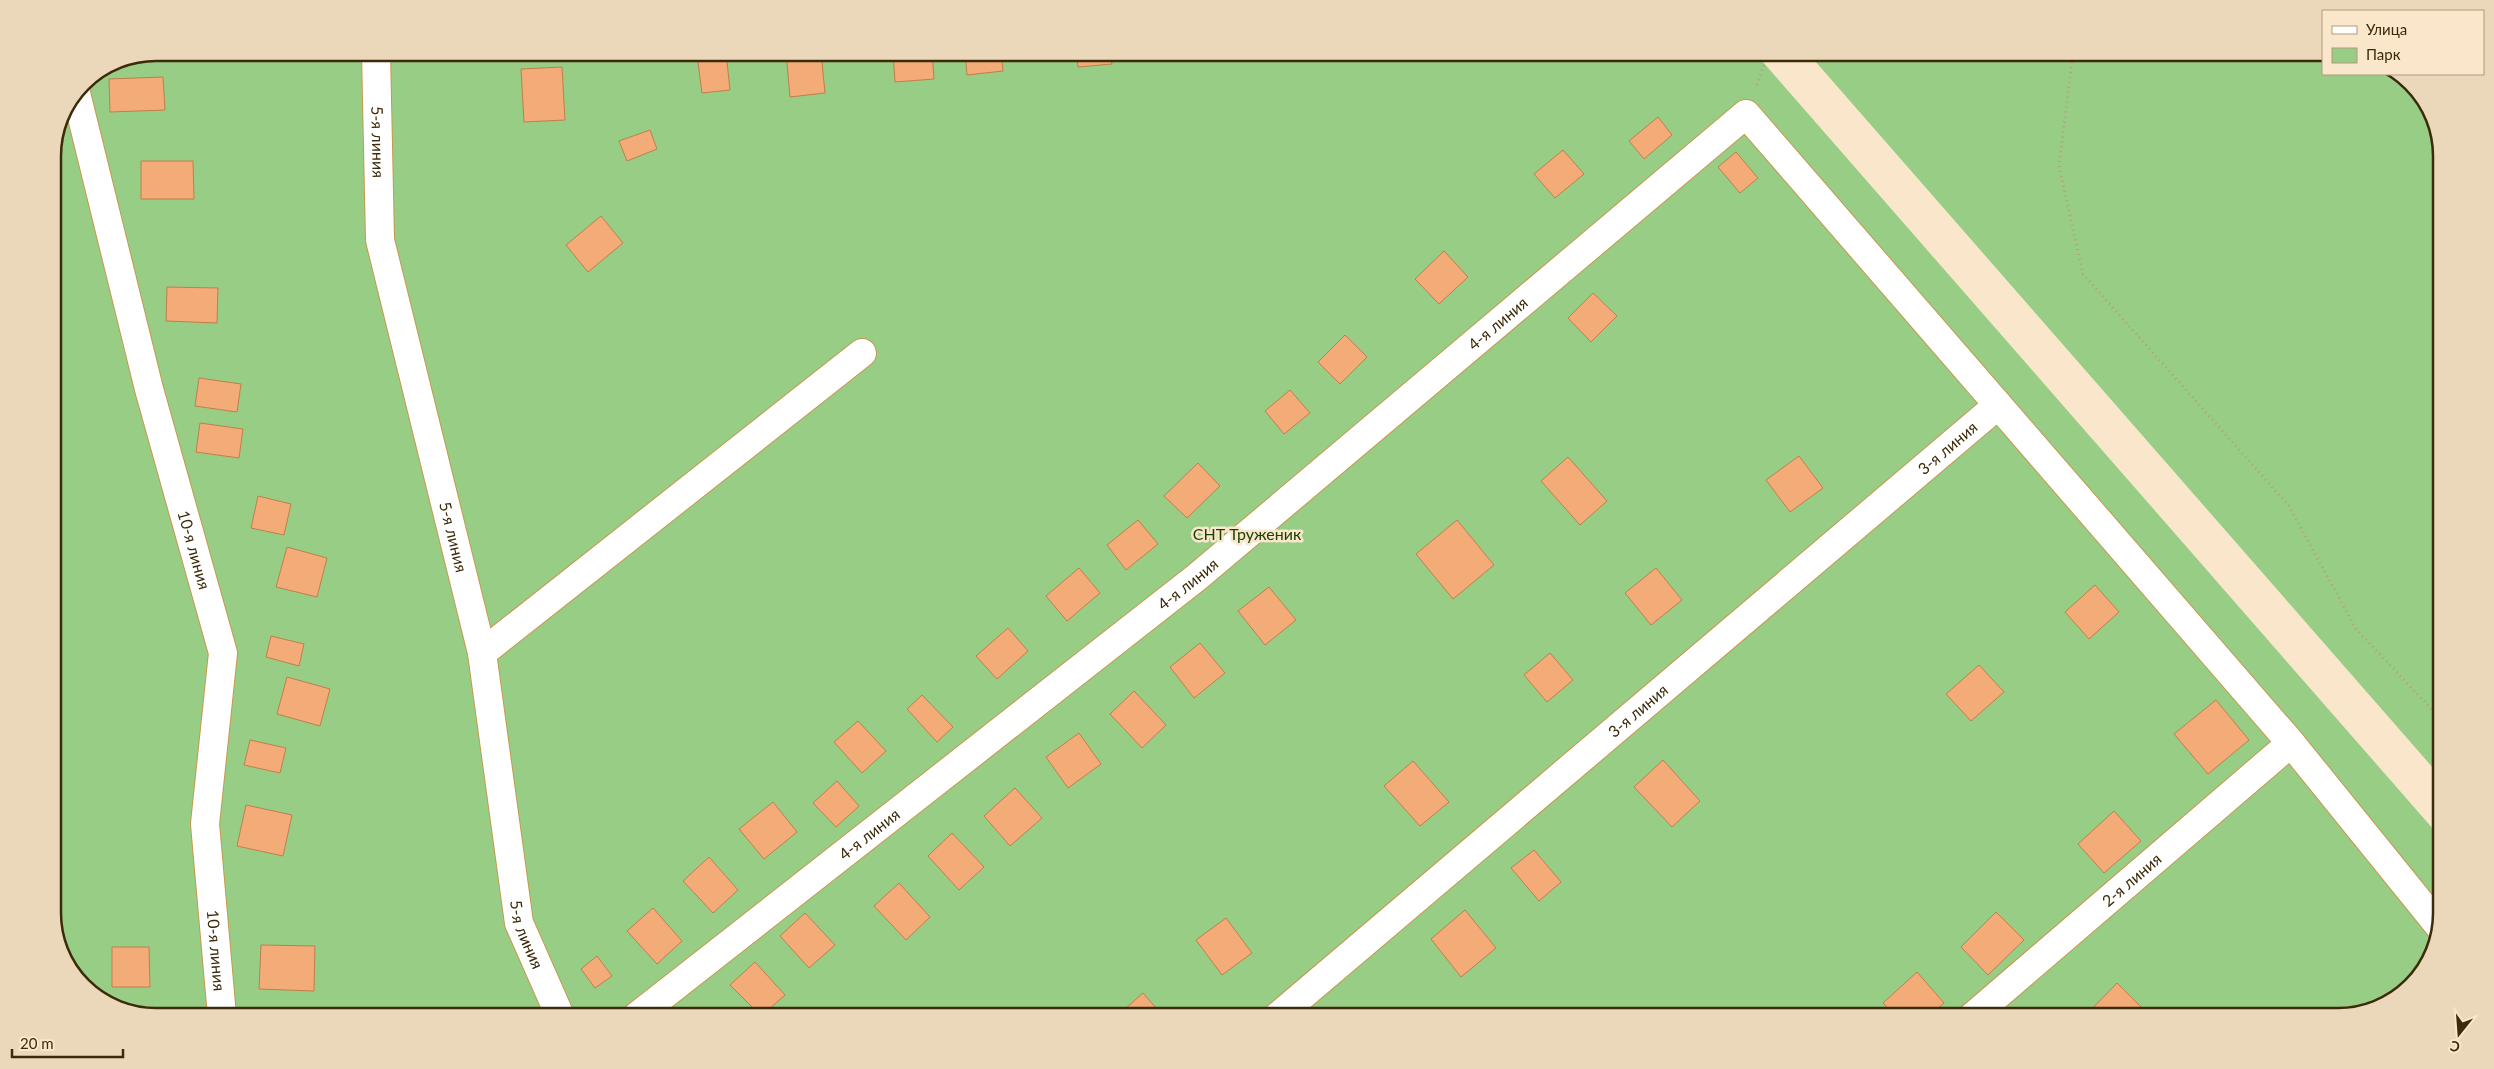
<svg xmlns="http://www.w3.org/2000/svg" width="2494" height="1069" font-family="Lato,sans-serif">
<rect width="100%" height="100%" fill="#fae7cb"/>
<g fill="#98cd86">
<path d="M156 52 1755 53 2441 838V913L2434 952 2396 999 2338 1016H156L117 1009 74 976 53 920V149L63 110 83 83 117 60Z"/>
<path d="M1808 53H2323V74H2395L2420 93 2441 149V777Z"/>
</g>
<g fill="#f3ac77" stroke="#c17e4a">
<path d="M726 52 730 90 702 93 697 55Z"/>
<path d="M786 52H821L825 93 790 97Z"/>
<path d="M893 52H932L934 79 895 82Z"/>
<path d="M965 52H1001L1003 71 967 75Z"/>
<path d="M1076 52H1110L1112 64 1078 67Z"/>
<path d="M1139 52H1179L1180 58 1140 61Z"/>
<path d="M1190 52H1225V54L1191 57Z"/>
<path d="M562 67 565 120 524 122 521 69Z"/>
<path d="M163 77 165 110 110 112 109 79Z"/>
<path d="M1658 117 1672 135 1644 159 1629 141Z"/>
<path d="M650 130 657 149 627 161 619 141Z"/>
<path d="M1563 150 1584 174 1555 198 1534 174Z"/>
<path d="M1736 152 1758 178 1740 193 1718 167Z"/>
<path d="M141 161H193L194 199H141Z"/>
<path d="M601 216 623 243 588 272 566 245Z"/>
<path d="M1444 251 1468 277 1439 304 1415 279Z"/>
<path d="M167 287 218 288 217 323 166 321Z"/>
<path d="M1593 293 1617 316 1591 342 1568 318Z"/>
<path d="M1345 335 1367 357 1340 384 1318 362Z"/>
<path d="M199 378 241 384 237 412 195 406Z"/>
<path d="M1290 390 1310 413 1284 434 1265 411Z"/>
<path d="M200 423 243 429 239 458 196 452Z"/>
<path d="M1799 456 1823 488 1790 512 1766 480Z"/>
<path d="M1568 457 1607 501 1580 525 1541 481Z"/>
<path d="M1198 463 1220 486 1187 518 1164 496Z"/>
<path d="M258 496 291 504 284 535 251 528Z"/>
<path d="M1138 520 1158 544 1126 570 1107 545Z"/>
<path d="M1457 520 1494 565 1453 599 1416 554Z"/>
<path d="M287 547 327 558 317 597 276 587Z"/>
<path d="M1079 568 1100 593 1067 621 1046 596Z"/>
<path d="M1656 568 1682 600 1651 625 1625 593Z"/>
<path d="M2095 585 2119 612 2089 639 2065 612Z"/>
<path d="M1269 587 1296 620 1265 645 1238 611Z"/>
<path d="M1008 628 1028 651 997 679 976 656Z"/>
<path d="M271 636 304 644 299 666 266 657Z"/>
<path d="M1200 643 1225 673 1194 698 1170 667Z"/>
<path d="M1550 653 1573 680 1547 702 1524 675Z"/>
<path d="M1979 665 2004 692 1971 721 1946 694Z"/>
<path d="M287 677 330 689 320 726 277 714Z"/>
<path d="M1134 691 1166 725 1142 748 1110 714Z"/>
<path d="M922 695 953 727 937 742 907 709Z"/>
<path d="M2216 700 2249 740 2208 774 2174 734Z"/>
<path d="M858 721 886 751 862 773 834 742Z"/>
<path d="M1079 733 1101 764 1068 788 1046 757Z"/>
<path d="M250 740 286 748 280 773 244 765Z"/>
<path d="M1663 760 1700 801 1672 827 1634 787Z"/>
<path d="M1413 761 1449 802 1420 826 1384 786Z"/>
<path d="M837 781 859 806 836 827 813 803Z"/>
<path d="M1015 788 1042 818 1010 846 984 816Z"/>
<path d="M773 802 797 832 764 859 739 829Z"/>
<path d="M246 805 292 815 283 856 237 846Z"/>
<path d="M2114 811 2141 841 2104 873 2078 844Z"/>
<path d="M952 833 984 867 959 890 928 856Z"/>
<path d="M1534 850 1561 882 1539 901 1511 868Z"/>
<path d="M709 857 738 890 713 913 683 881Z"/>
<path d="M899 883 930 917 906 940 874 906Z"/>
<path d="M653 908 682 941 657 964 627 931Z"/>
<path d="M1465 910 1496 948 1461 977 1431 939Z"/>
<path d="M1996 912 2024 940 1988 975 1961 947Z"/>
<path d="M805 913 835 945 809 968 780 936Z"/>
<path d="M1226 918 1252 953 1222 975 1196 940Z"/>
<path d="M261 945 315 946 314 991 259 989Z"/>
<path d="M112 947H149L150 987H112Z"/>
<path d="M597 956 612 976 595 988 581 969Z"/>
<path d="M755 962 785 995 761 1016 730 985Z"/>
<path d="M1917 972 1944 1003 1929 1016H1895L1883 1003Z"/>
<path d="M2117 983 2149 1015 2086 1016H2085Z"/>
<path d="M1143 993 1163 1016H1117Z"/>
</g>
<g fill="none" stroke-linecap="round" stroke-linejoin="round">
<defs>
<g id="street">
<path id="s1" d="M376 52 380 240 482 653 519 923 560 1016"/>
<path id="s2" d="M76 93 149 389 223 653 205 824 222 1016"/>
<path d="M482 653 862 353"/>
<path id="s3" d="M637 1016 1197 577 1746 114 2291 743 2439 926"/>
<path id="s4" d="M1278 1016 1998 405"/>
<path id="s5" d="M1973 1016 2291 743"/>
</g>
</defs>
<use href="#street" stroke="#c7994e" stroke-width="30"/>
<g stroke="#b29f81" stroke-width="3" stroke-dasharray="1 4" stroke-linecap="butt">
<path d="M2073 52 2059 166 2083 274 2289 506 2356 629 2441 719"/>
<path d="M1757 85 1768 52"/>
</g>
<use href="#street" stroke="#fff" stroke-width="28"/>
</g>
<g text-anchor="middle" stroke-width="5" stroke-linejoin="round" paint-order="stroke">
<g font-size="16" fill="#3c2a09" stroke="#fae7cb">
<text dy="6" stroke="none"><textPath href="#s1" startOffset="90">5-я линия</textPath></text>
<text dy="6" stroke="none"><textPath href="#s3" startOffset="1105">4-я линия</textPath></text>
<text dy="6" stroke="none"><textPath href="#s4" startOffset="878">3-я линия</textPath></text>
<text dy="6" stroke="none"><textPath href="#s1" startOffset="494">5-я линия</textPath></text>
<text dy="6" stroke="none"><textPath href="#s2" startOffset="472">10-я линия</textPath></text>
<text dy="6" stroke="none"><textPath href="#s3" startOffset="700">4-я линия</textPath></text>
<text dy="6" stroke="none"><textPath href="#s4" startOffset="472">3-я линия</textPath></text>
<text dy="6" stroke="none"><textPath href="#s3" startOffset="295">4-я линия</textPath></text>
<text dy="6" stroke="none"><textPath href="#s5" startOffset="209">2-я линия</textPath></text>
<text dy="6" stroke="none"><textPath href="#s1" startOffset="899">5-я линия</textPath></text>
<text dy="6" stroke="none"><textPath href="#s2" startOffset="878">10-я линия</textPath></text>
</g>
<g font-size="16" fill="#1a4205" stroke="#fae7cb">
<text x="1247" y="540">СНТ Труженик</text>
</g>
</g>
<path d="M0 0H2494V1069H0ZM156 61H2338A95 95 0 0 1 2433 156V913A95 95 0 0 1 2338 1008H156A95 95 0 0 1 61 913V156A95 95 0 0 1 156 61Z" fill="#ebd8bb" fill-rule="evenodd"/>
<path fill="none" stroke="#3c2a09" stroke-width="2.5" d="M156 61H2338A95 95 0 0 1 2433 156V913A95 95 0 0 1 2338 1008H156A95 95 0 0 1 61 913V156A95 95 0 0 1 156 61Z"/>
<rect x="2322" y="10" width="162" height="65" fill="#fae7cb" stroke="#ae9b7d"/>
<rect x="2332" y="26" width="25" height="8" fill="#ffffff" stroke="#ae9b7d"/>
<text x="2366" y="35" font-size="15" fill="#3c2a09">Улица</text>
<rect x="2332" y="48" width="25" height="15" fill="#98cd86" stroke="#ae9b7d"/>
<text x="2366" y="60" font-size="15" fill="#3c2a09">Парк</text>
<g transform="translate(2459 1034) rotate(197)" stroke="#fae7cb" stroke-width="4" paint-order="stroke">
<path d="M0-4L9 19L0 12L-9 19Z" fill="#3c2a09"/>
<text y="-8" font-size="14" font-weight="bold" text-anchor="middle" fill="#3c2a09">С</text>
</g>
<path d="M12 1049v8h111v-8" fill="none" stroke="#3c2a09" stroke-width="2.5"/>
<text x="20" y="1049" font-size="15" fill="#3c2a09" stroke="#fae7cb" stroke-width="4" paint-order="stroke">20 m</text>
</svg>
